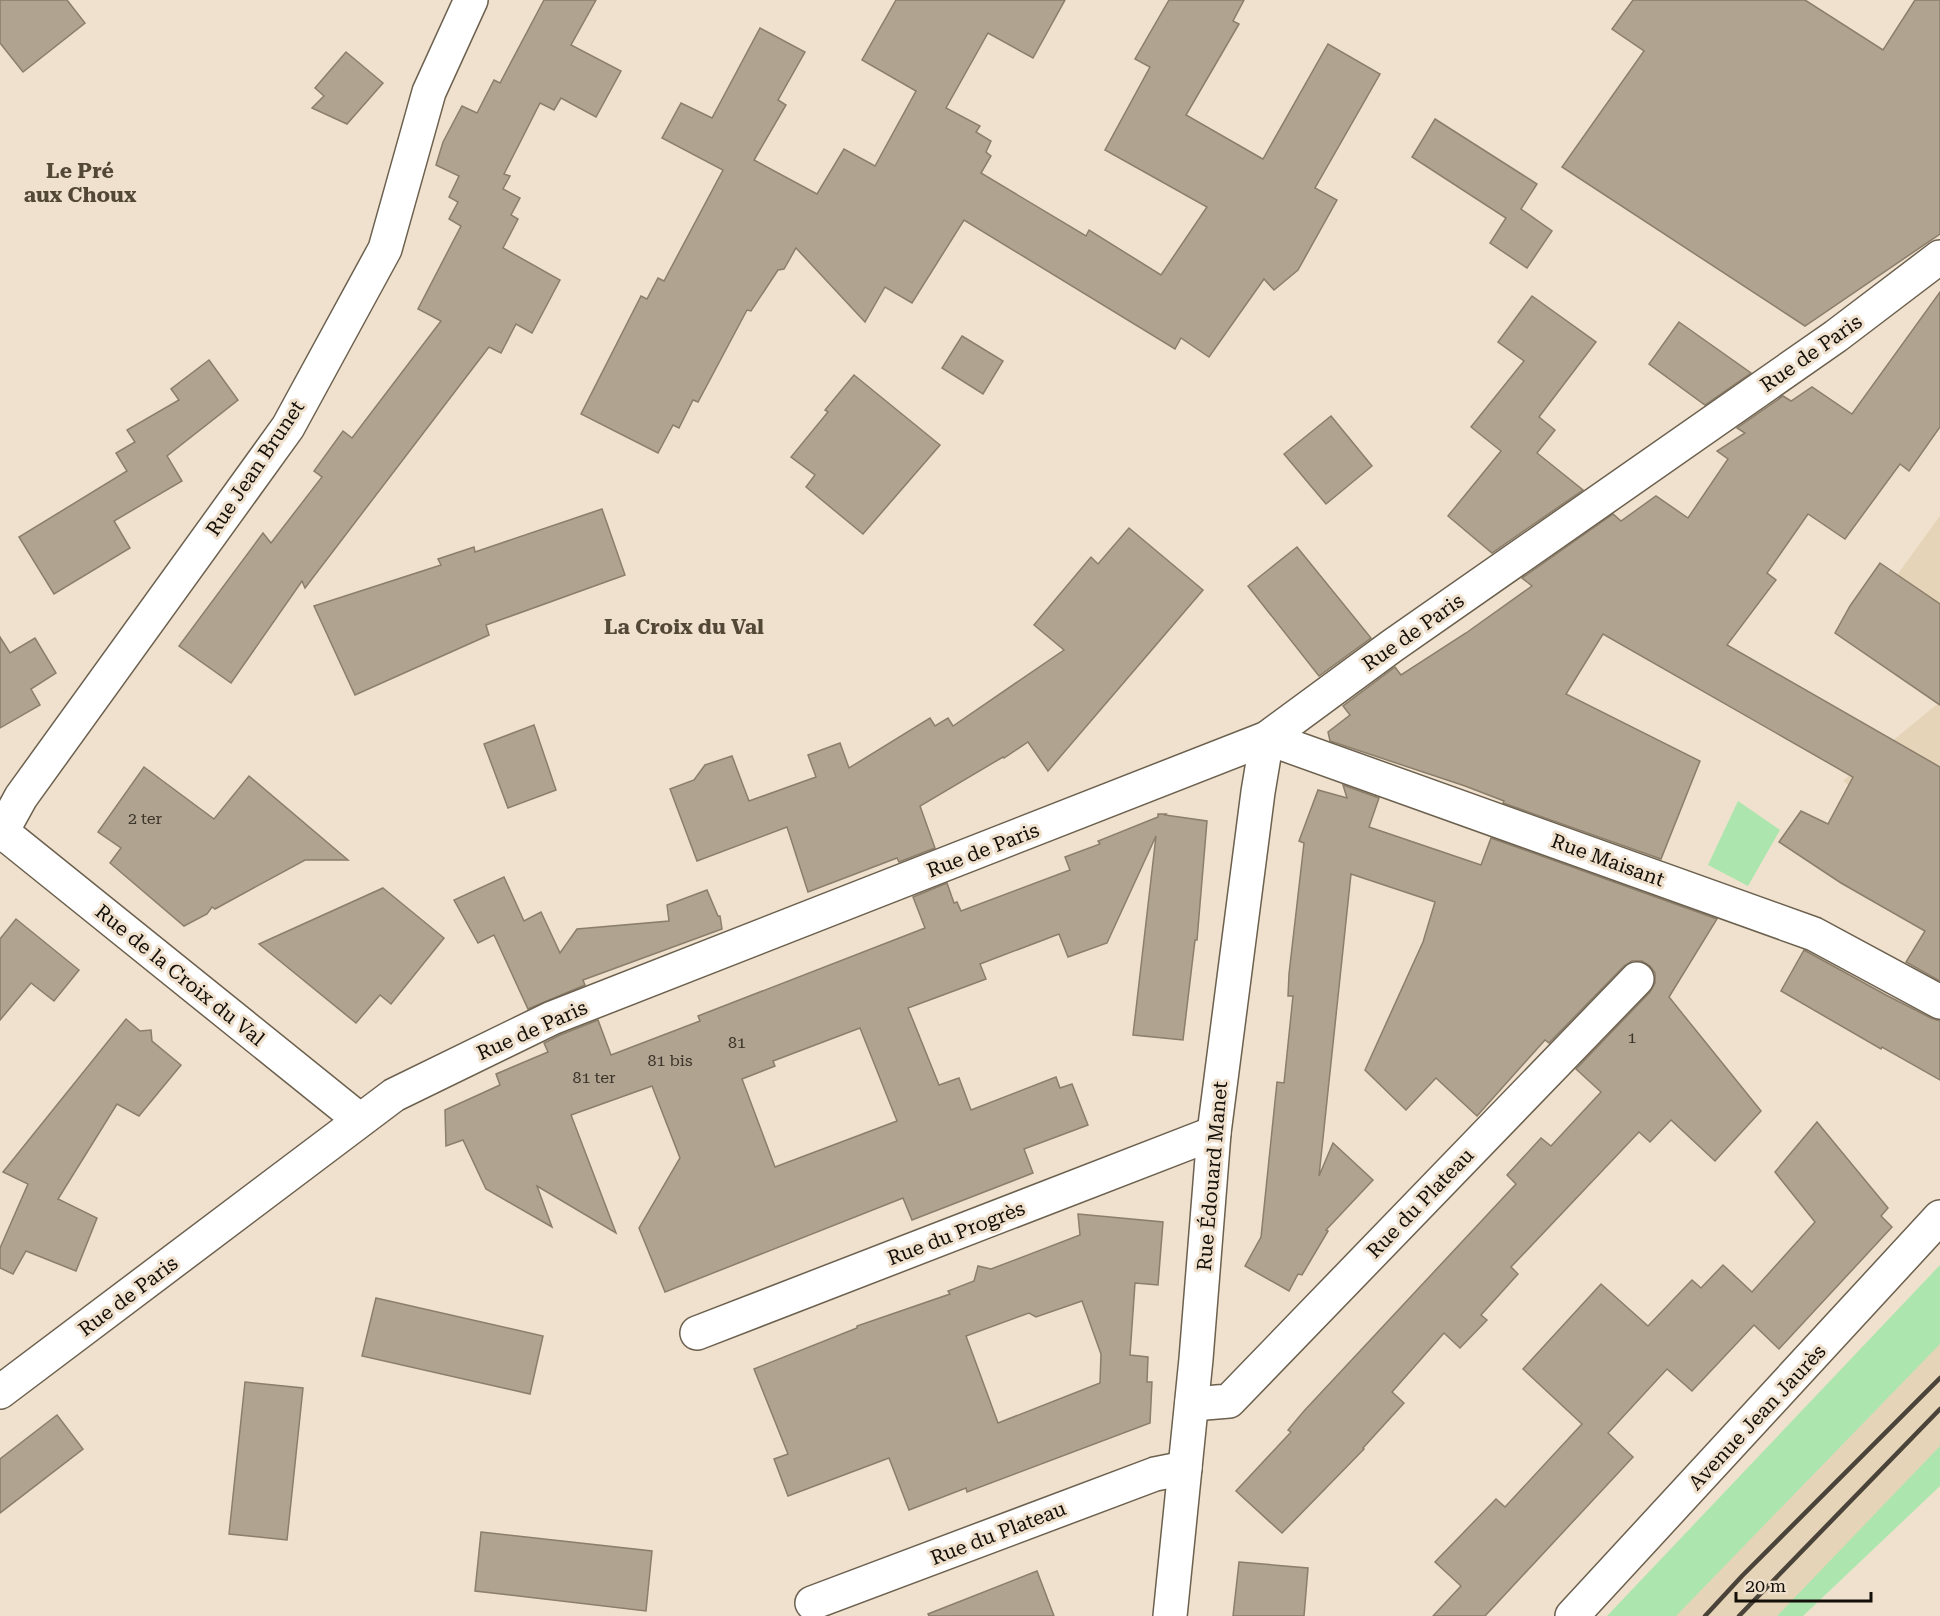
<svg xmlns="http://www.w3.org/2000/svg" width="1940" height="1616" font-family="'Roboto Serif',serif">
<rect width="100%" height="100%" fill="#efe1cd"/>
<g fill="#e6d4b8">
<path d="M1940 516V604L1897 575Z"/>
<path d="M1940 702V849L1843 781Z"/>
<path d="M1940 1330V1464L1792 1616H1667Z"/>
</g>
<g fill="#ace6ae">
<path d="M1738 801 1780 830 1748 886 1708 865Z"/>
<path d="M1940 1265V1344L1676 1616H1607Z"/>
<path d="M1940 1446V1486L1803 1616H1777Z"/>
</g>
<g fill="#b0a38f" stroke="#8b7e6b" stroke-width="1.5" fill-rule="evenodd">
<path d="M0 0H67L85 23 23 72 0 43Z"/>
<path d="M544 0H596L571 45 621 71 596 117 561 98 554 110 540 103 504 174 510 176 503 189 520 198 511 215 518 219 503 248 560 280 532 333 516 324 501 353 489 347 305 588 302 581 231 683 179 646 263 533 271 543 322 477 314 471 343 431 352 438 441 321 418 309 461 226 449 219 458 202 449 197 459 176 436 165 443 142 462 106 477 113 494 80 500 83Z"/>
<path d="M896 0H1065L1033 58 988 33 946 108 980 126 976 132 991 141 986 152 991 156 981 173 1086 236 1089 230 1161 275 1207 207 1105 150 1150 67 1135 59 1169 0H1244L1233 21 1239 24 1186 115 1261 158 1263 159 1328 44 1380 74 1315 188 1337 200 1298 270 1274 290 1264 279 1209 357 1181 338 1175 349 964 220 912 303 885 287 865 322 796 248 784 269 778 270 751 311 747 310 698 402 693 400 679 428 673 425 658 453 581 414 641 296 647 299 658 278 664 281 723 170 662 138 681 103 712 118 760 28 805 52 778 100 786 105 754 160 817 194 844 149 875 166 916 91 862 60Z"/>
<path d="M1633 0H1805L1883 50 1915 0H1940V234L1805 326 1562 167 1644 51 1612 29Z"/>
<path d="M346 52 383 83 347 124 312 108 324 96 315 88Z"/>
<path d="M1435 119 1537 184 1521 209 1552 231 1527 268 1490 243 1506 218 1412 157Z"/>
<path d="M1940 292V427L1909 471 1900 464 1845 539 1808 514 1767 573 1776 580 1727 645 1940 767V981L1906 962 1925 931 1841 883 1779 842 1801 811 1828 824 1853 777 1603 634 1566 694 1700 761 1661 859 1503 803 1504 801 1465 786 1330 741 1328 732 1350 715 1343 706 1395 667 1401 675 1466 633 1532 586 1522 578 1613 514 1621 521 1656 496 1688 518 1728 459 1717 451 1745 433 1737 428 1783 396 1791 401 1812 387 1852 414Z"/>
<path d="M1532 296 1596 342 1539 417 1555 430 1537 453 1583 490 1492 553 1448 516 1501 451 1471 427 1524 361 1498 342Z"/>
<path d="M1679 322 1751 373 1705 405 1649 364Z"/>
<path d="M962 336 1003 361 983 394 942 368Z"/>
<path d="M209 360 238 400 167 456 182 481 114 521 130 548 54 594 19 537 127 471 116 453 135 442 127 430 179 400 171 389Z"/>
<path d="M854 375 940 445 863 534 806 487 815 475 791 457 828 412 825 410Z"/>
<path d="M1331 416 1372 466 1326 504 1284 454Z"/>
<path d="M602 509 625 575 486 625 489 635 355 695 314 606 441 565 438 559 474 547 475 552Z"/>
<path d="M1129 528 1203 590 1048 771 1028 742 1004 758 1003 757 920 806 935 848 899 862 897 858 808 892 787 827 697 861 670 789 694 780 705 765 732 756 749 801 816 777 808 755 840 743 849 768 930 718 935 726 948 718 953 726 1064 650 1034 625 1091 557 1098 564Z"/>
<path d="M1297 547 1371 638 1319 676 1248 586Z"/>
<path d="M1880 563 1940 604V705L1835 633 1850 606Z"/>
<path d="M0 637 10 653 35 638 56 673 31 689 40 705 0 728Z"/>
<path d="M534 725 556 790 508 808 484 744Z"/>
<path d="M144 767 214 819 249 776 348 860H305L215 909 212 907 207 914 184 926 110 863 121 848 98 832Z"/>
<path d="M1343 785 1379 798 1369 827 1481 865 1491 838 1717 919 1669 997 1761 1111 1715 1161 1671 1120 1650 1142 1639 1132 1511 1267 1518 1274 1481 1315 1487 1320 1460 1348 1444 1333 1392 1392 1404 1403 1363 1448 1364 1449 1282 1533 1236 1491 1291 1432 1288 1430 1304 1411 1516 1184 1507 1175 1541 1138 1551 1146 1601 1092 1576 1069 1650 992 1655 983V973L1650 966 1642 961H1632L1624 966 1549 1043 1545 1040 1477 1116 1436 1078 1406 1110 1365 1070 1423 942 1435 902 1351 874 1319 1176 1333 1143 1373 1180 1326 1230 1328 1231 1302 1275 1298 1274 1289 1291 1245 1266 1261 1237 1277 1082 1284 1083 1293 996H1288L1289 974 1304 843 1299 841 1318 790 1347 798Z"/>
<path d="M1158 814H1166L1165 815 1207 821 1197 940H1195L1183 1040 1133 1035 1156 836 1107 943 1068 957 1059 934 980 964 986 979 908 1008 939 1085 959 1078 971 1110 1056 1077 1060 1088 1072 1084 1088 1125 1024 1149 1033 1173 912 1220 903 1198 665 1292 639 1228 680 1158 652 1086 571 1115 616 1233 537 1186 552 1227 486 1189 463 1140 446 1146 445 1110 500 1085 496 1074 548 1052 544 1043 560 1035 598 1020 611 1055 700 1021 698 1016 925 928 913 897 947 883 954 903 957 902 961 911 1070 870 1065 857 1100 844 1098 841 1158 817ZM860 1028 897 1121 775 1167 742 1079 775 1066 773 1061Z"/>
<path d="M504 877 524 921 541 912 560 953 577 929 669 921 667 905 707 890 718 916H720L722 929 583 980 585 985 528 1009 494 935 478 943 454 900Z"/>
<path d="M383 888 444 938 391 1004 380 995 356 1023 259 944Z"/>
<path d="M16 919 79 970 54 1001 31 983 0 1020V939Z"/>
<path d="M1804 950 1886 995 1931 1018 1940 1021V1080L1882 1047 1881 1049 1781 991Z"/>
<path d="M126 1019 140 1031 151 1030 152 1041 181 1065 139 1116 117 1104 58 1199 97 1218 76 1271 26 1251 13 1274 0 1268V1248L28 1184 3 1172Z"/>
<path d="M1817 1122 1888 1208 1881 1216 1892 1227 1779 1349 1754 1325 1692 1391 1667 1369 1608 1433 1633 1457 1485 1616H1433L1461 1586 1435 1562 1496 1499 1505 1507 1582 1424 1523 1369 1601 1284 1648 1326 1692 1280 1701 1288 1723 1265 1752 1292 1815 1222 1775 1172Z"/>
<path d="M1078 1214 1163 1222 1158 1285 1135 1283 1130 1355 1148 1357 1147 1382H1152L1150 1423 967 1492 966 1488 909 1510 889 1458 788 1496 774 1459 788 1454 754 1369 857 1328V1326L950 1294 948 1291 974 1281 978 1266 991 1269 1080 1235ZM1082 1301 1101 1354 1100 1383 998 1423 966 1336 1029 1313 1036 1317Z"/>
<path d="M376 1298 543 1336 530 1394 362 1356Z"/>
<path d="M245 1382 303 1388 287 1540 229 1534Z"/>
<path d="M57 1415 83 1449 0 1513V1459Z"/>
<path d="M481 1532 652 1551 646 1611 475 1591Z"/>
<path d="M1239 1562 1308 1568 1304 1616H1233Z"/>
<path d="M1037 1571 1054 1616H929L928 1614Z"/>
</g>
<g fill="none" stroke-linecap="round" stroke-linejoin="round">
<defs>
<g id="minor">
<path d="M0 830 360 1120"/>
<path d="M0 835 21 797 288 427 385 249 429 92 471 0"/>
<path d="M697 1333 1214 1133"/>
<path d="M0 1392 394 1095 552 1018 1267 738 1392 646 1836 336 1940 257"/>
<path d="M1192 1402 1205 1403 1229 1401 1637 979"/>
<path d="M812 1603 1155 1474 1185 1468"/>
<path d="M1170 1616 1196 1359 1214 1133 1258 792 1267 738 1814 934 1940 1002"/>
<path d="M1572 1616 1940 1217"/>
</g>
</defs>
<use href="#minor" stroke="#6c604e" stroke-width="36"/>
<use href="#minor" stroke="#fff" stroke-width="33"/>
<g stroke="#4a4339" stroke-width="4.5">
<path d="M1705 1616 1742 1576 1940 1378"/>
<path d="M1739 1616 1940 1409"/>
</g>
</g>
<g text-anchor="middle" stroke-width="6" stroke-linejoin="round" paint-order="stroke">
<g font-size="16" fill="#3b342a">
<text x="145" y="824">2 ter</text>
<text x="1632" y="1043">1</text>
<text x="737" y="1048">81</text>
<text x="670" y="1066">81 bis</text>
<text x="594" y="1083">81 ter</text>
</g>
<g font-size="20" fill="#140f08" stroke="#efe1cd">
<text transform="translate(1811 353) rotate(-35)" y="7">Rue de Paris</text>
<text transform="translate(255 468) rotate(-56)" y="7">Rue Jean Brunet</text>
<text transform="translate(1413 632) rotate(-35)" y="7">Rue de Paris</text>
<text transform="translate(983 850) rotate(-21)" y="7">Rue de Paris</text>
<text transform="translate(1608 860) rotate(20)" y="7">Rue Maisant</text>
<text transform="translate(180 975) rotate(39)" y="7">Rue de la Croix du Val</text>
<text transform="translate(532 1030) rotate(-24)" y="7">Rue de Paris</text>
<text transform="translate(1212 1176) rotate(-85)" y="7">Rue Édouard Manet</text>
<text transform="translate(1420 1203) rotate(-46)" y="7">Rue du Plateau</text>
<text transform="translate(956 1233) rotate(-21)" y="7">Rue du Progrès</text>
<text transform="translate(128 1296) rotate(-37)" y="7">Rue de Paris</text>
<text transform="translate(1757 1417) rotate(-47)" y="7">Avenue Jean Jaurès</text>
<text transform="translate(998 1533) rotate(-21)" y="7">Rue du Plateau</text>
</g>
<g font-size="21" font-weight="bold" fill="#534736" stroke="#efe1cd">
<text x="80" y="178">Le Pré<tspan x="80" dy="24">aux Choux</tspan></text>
<text x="684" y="634">La Croix du Val</text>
</g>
</g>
<path d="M1736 1592v9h135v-9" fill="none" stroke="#140f08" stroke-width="3"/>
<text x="1745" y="1592" font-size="18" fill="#140f08" stroke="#efe1cd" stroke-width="4.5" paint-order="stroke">20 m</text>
</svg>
